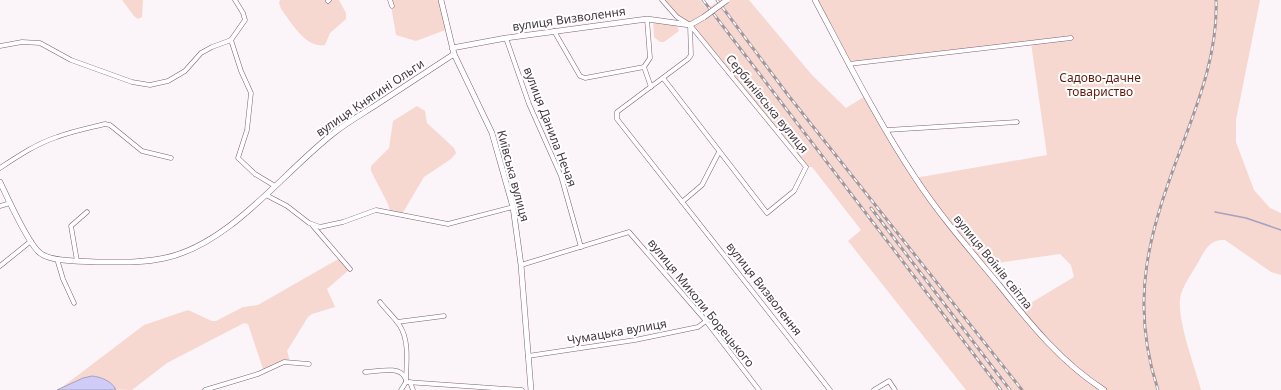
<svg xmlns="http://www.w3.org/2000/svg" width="1281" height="390" font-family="'Noto Sans',sans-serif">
<rect width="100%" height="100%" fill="#fbf4f8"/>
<g fill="#f7d8d1" fill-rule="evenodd">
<path d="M122 0H143L142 17 138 19 134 16Z"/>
<path d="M280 0H339L346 13V19L330 33 325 45C306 49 291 22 281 9L279 3Z"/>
<path d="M390 0H441L448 29 416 41 396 35Z"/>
<path d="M662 0H700L707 9 720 0H749L812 75 846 108 867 95 915 178 1047 155 1031 43 849 64 815 0H1260L1236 120V142L1254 190 1270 208 1281 213V275L1271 272 1225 240C1211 239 1206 248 1200 259 1194 270 1185 282 1181 294 1175 317 1195 366 1201 390H966L848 241 861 230 812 167H806L690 25 681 20ZM1060 254 1071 265 1074 277 1019 310 983 265Z"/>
<path d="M653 19 676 24 679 31 664 42H660L654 37Z"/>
<path d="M417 106 425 111 427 123 454 148 456 153 451 159 424 177 402 214 390 212 388 204 371 171V166L389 148 393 121Z"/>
<path d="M340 258 350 269 327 289 335 307 312 314 308 317 287 351 290 361 264 372 248 324 244 323 167 363 132 390 61 388 144 325 188 310 212 321H216L243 307 258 305Z"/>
</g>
<path fill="#cfccf8" stroke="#a6a0c1" d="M92 376C101 377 112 381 116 390H57L83 378Z"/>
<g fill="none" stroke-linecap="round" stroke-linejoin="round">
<path stroke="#a6a0c1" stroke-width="1.5" d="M1215 212 1246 218 1281 230"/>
<defs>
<g id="minor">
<path d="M390 0 392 6"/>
<path d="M662 0 677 17 690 25 806 167 794 191 767 213 663 78"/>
<path d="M328 1 329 0"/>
<path d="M690 25 691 55 688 59 617 112V119L830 390"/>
<path d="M554 31 580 76 585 78 644 67 650 58 647 19"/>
<path d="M506 38 529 104 561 176 581 247"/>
<path d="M231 40 241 71 251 93 247 130 238 158 255 174 275 186"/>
<path d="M0 46 22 42 40 43 71 60 132 82 150 85 168 81 185 71 201 53 212 47 231 40 245 20 243 13 235 0"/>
<path d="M849 64 1071 38"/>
<path d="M644 67 651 87"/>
<path d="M887 130 1017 122"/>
<path d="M0 168C18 156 36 144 57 137 73 131 89 128 105 124L110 125 142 151 171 158"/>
<path d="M266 195 287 206 309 223 320 227 343 222 376 210 448 224 513 207"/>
<path d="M682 202 702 185 719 152"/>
<path d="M0 206 10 203"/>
<path d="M313 226 350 269"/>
<path d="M57 259 63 279 74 303"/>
<path d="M77 261 71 226 87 212"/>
<path d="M521 265 629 232 706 321 759 390"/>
<path d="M0 266 31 241"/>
<path d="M380 302C386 310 395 318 400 326 410 342 406 365 406 382"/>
<path d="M397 322 444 316"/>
<path d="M528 356 635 340 698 327 706 321"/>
<path d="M365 372C376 372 400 365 405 378"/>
<path d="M406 382 522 390"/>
<path d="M410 382 413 390"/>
<path d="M205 390 258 374 284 362 309 364"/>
<path d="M401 390 406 382"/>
<path d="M874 390 889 381 895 390"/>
</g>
<g id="tertiary">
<path d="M441 0 454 54 492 133 513 207 521 265 531 390"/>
<path d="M815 0C847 60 878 122 916 179 941 217 971 251 1000 286 1031 325 1062 363 1104 390"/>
<path d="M452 48 506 38 647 19 690 25 704 17"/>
<path d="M0 182C7 197 29 245 40 253 51 262 81 261 96 262 119 262 142 263 165 258 231 244 283 172 335 132 348 122 362 114 376 105 402 88 428 71 454 54"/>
</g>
</defs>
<use href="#minor" stroke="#7f6073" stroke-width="5"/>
<use href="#tertiary" stroke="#7f6073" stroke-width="6"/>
<use href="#minor" stroke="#fff" stroke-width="4"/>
<use href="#tertiary" stroke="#fff" stroke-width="5"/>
<defs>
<g id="rail">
<path d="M703 0 1001 390"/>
<path d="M717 0 788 95 1022 390"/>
<path d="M871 208 1010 390"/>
<path d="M1158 390C1128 298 1150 230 1183 143 1200 98 1218 50 1216 0"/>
</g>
</defs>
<use href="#rail" stroke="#a1979d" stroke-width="3"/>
<use href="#rail" stroke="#fff" stroke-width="1.5" stroke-dasharray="4.5" stroke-linecap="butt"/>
<defs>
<path id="tertiary-bridge" d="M704 17 727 0"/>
</defs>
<use href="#tertiary-bridge" stroke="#7f6073" stroke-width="6" stroke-linecap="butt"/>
<use href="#tertiary-bridge" stroke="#fff" stroke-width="5"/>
</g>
<g text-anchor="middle" stroke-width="4" stroke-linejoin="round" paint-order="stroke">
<g font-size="12" fill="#463841" stroke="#fff">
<text transform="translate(569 19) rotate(-8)" y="4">вулиця Визволення</text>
<text transform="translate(370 98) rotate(-34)" y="4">вулиця Княгині Ольги</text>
<text transform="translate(767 104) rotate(51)" y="4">Сербинівська вулиця</text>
<text transform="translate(550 127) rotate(69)" y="4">вулиця Данила Нечая</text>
<text transform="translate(513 176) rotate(75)" y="4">Київська вулиця</text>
<text transform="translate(993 262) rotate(51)" y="4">вулиця Воїнів світла</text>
<text transform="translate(764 289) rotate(52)" y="4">вулиця Визволення</text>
<text transform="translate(701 303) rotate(51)" y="4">вулиця Миколи Борецького</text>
<text transform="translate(617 332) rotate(-10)" y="4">Чумацька вулиця</text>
</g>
<g font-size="12" fill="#60190b" stroke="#fff">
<text x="1100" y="82">Садово-дачне<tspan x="1100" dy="14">товариство</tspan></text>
</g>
</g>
</svg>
